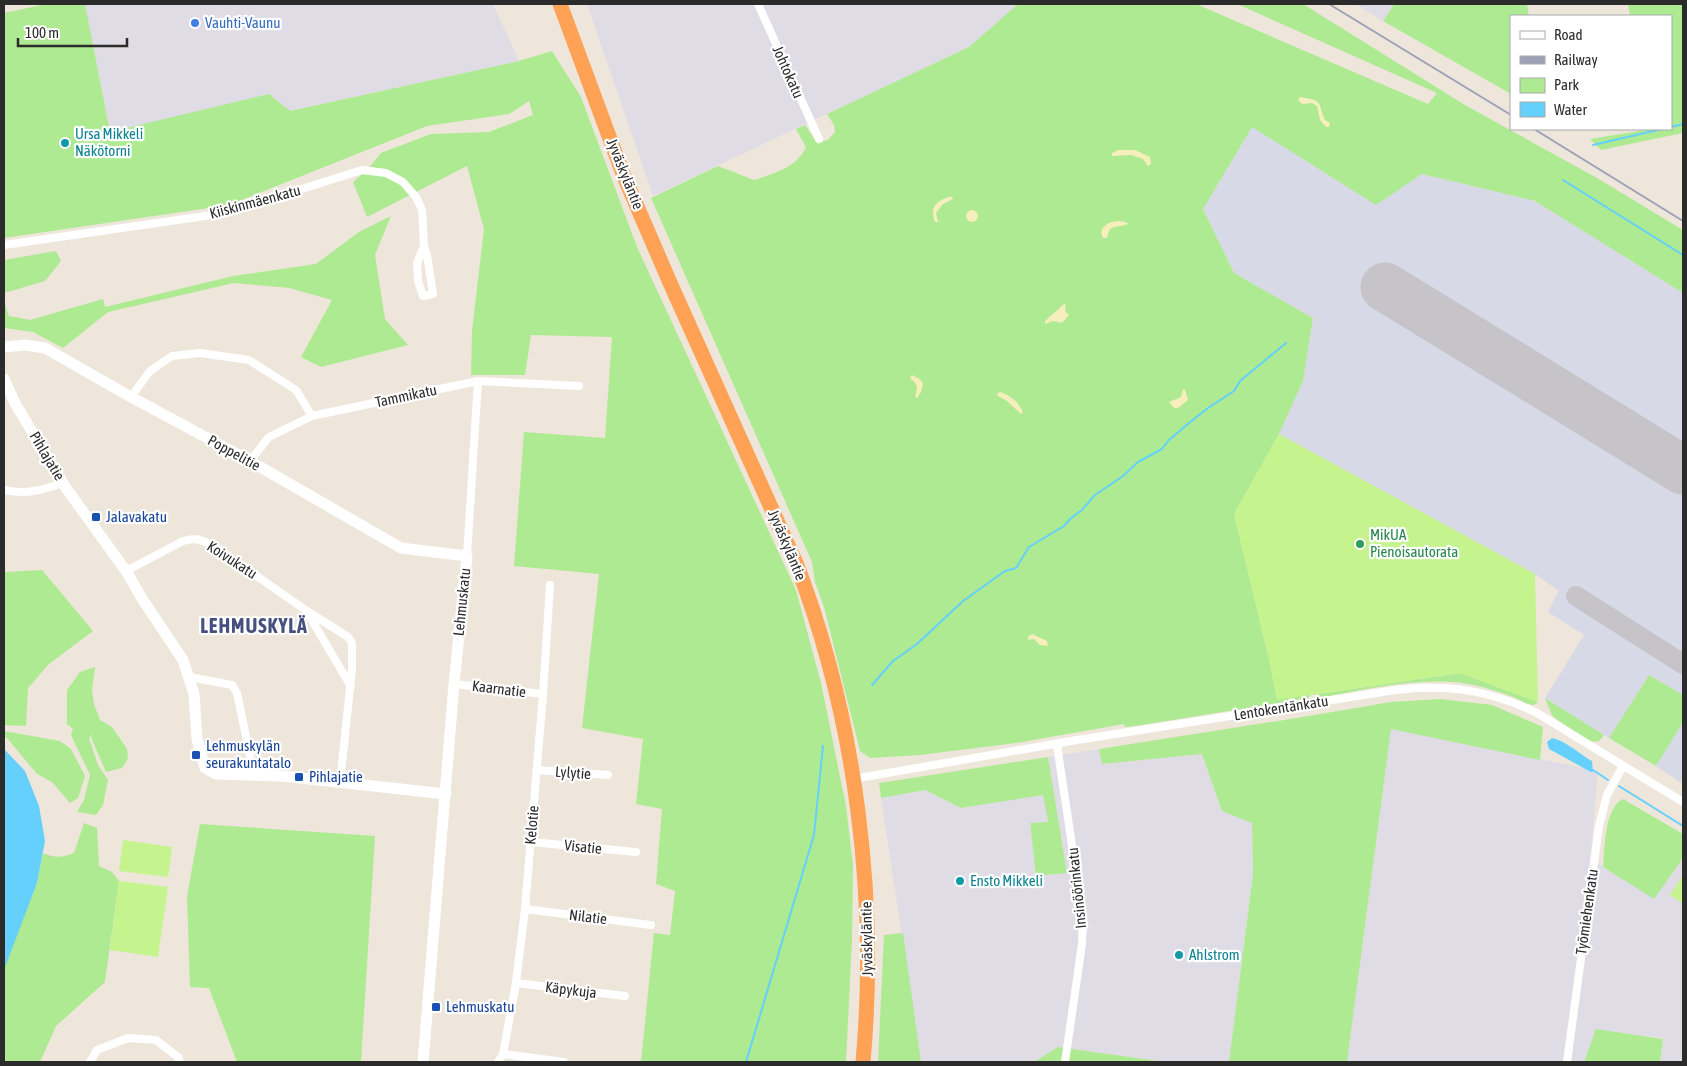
<svg xmlns="http://www.w3.org/2000/svg" width="1687" height="1066" font-family="'Asap Condensed',sans-serif">
<rect width="100%" height="100%" fill="#eee6db"/>
<g fill="#dfdce6">
<path d="M85 4H493L519 61 289 111 269 94 110 133Z"/>
<path d="M587 4H1018L969 47 653 196Z"/>
<path d="M1356 4H1393V6L1383 21Z"/>
<path d="M1391 728 1598 771 1590 859 1654 898 1683 858V1062H1660L1663 1038 1596 1030 1584 1062H1347Z"/>
<path d="M1099 749 1103 764 1202 754 1222 811 1252 823 1253 874 1229 1062H1166L1058 1047 1034 1062H921L881 798 925 790 962 808 1043 795 1048 823H1030L1036 876 1067 873 1048 757Z"/>
</g>
<g fill="#d7d9e6">
<path d="M1252 127 1376 204 1422 174 1535 201 1683 293V695L1649 675 1609 738 1545 698 1584 635 1548 612 1559 591 1535 574 1279 434 1303 381 1313 318 1234 273 1203 209Z"/>
<path d="M1683 722V784L1656 766Z"/>
</g>
<g fill="#aeea92">
<path d="M46 4H85L110 132 269 94 290 111 519 61 552 51 581 97 637 247 796 590 821 683 846 806 853 865 852 940 846 1062H641L654 933 670 935 675 891 656 884 662 809 636 804 643 739 582 728 599 574 514 566 524 432 605 438 612 337 531 335 525 375H471L472 331 484 229 467 166 367 217 353 182 367 170 381 153 431 134 489 132 533 115 529 101 509 114 427 126 229 205 4 238V13Z"/>
<path d="M1018 4H1196L1428 104 1437 93 1237 4H1303L1465 105 1597 178 1683 230V293L1535 201 1422 174 1376 205 1252 127 1203 209 1234 273 1313 318 1303 381 1279 434 1234 514 1269 659 1277 699 1309 695V698L1135 726 1125 727 1124 724 1016 743 920 755 870 758 860 751 824 607 815 582 812 562 651 198 718 166 754 180C774 173 797 168 806 147L796 129 805 125 817 143 828 140 835 132 834 125 827 114 969 47Z"/>
<path d="M1393 4H1527L1529 16H1511V94L1383 21 1393 6Z"/>
<path d="M1628 4H1683V133L1601 150 1590 139 1651 129H1671V16H1630Z"/>
<path d="M391 216 375 255 385 319 408 345 321 367 301 357 332 300 289 288 234 283 108 312 63 348 33 332 4 328V301L9 316 30 320 103 299 105 307 233 276 316 264 359 232Z"/>
<path d="M56 251 61 261 45 281 4 293V260Z"/>
<path d="M42 570 93 631 49 664 28 688 26 726 4 725V572Z"/>
<path d="M95 667 92 690 94 704 100 720 112 727 127 749 128 759 122 768 106 772 91 737 93 733 89 738 98 765 108 780 103 805 96 815 77 812 84 800 90 775 71 735 73 729 67 724V690L80 672Z"/>
<path d="M1460 673 1538 702 1534 705C1526 704 1520 700 1513 697 1502 693 1491 689 1479 686 1426 674 1371 689 1319 698L1318 694Z"/>
<path d="M1649 675 1683 695V722L1656 766 1609 738Z"/>
<path d="M1545 698 1604 735 1599 741 1591 742 1556 719 1552 715Z"/>
<path d="M1440 699 1492 705 1543 727 1540 760 1391 729 1347 1062H1229L1253 874 1252 823 1222 811 1202 754 1102 764 1099 749 1303 717 1391 702Z"/>
<path d="M4 731 60 741 71 749 85 776 78 798 70 803 52 782 37 774 7 738 4 736Z"/>
<path d="M1048 757 1067 873 1036 876 1030 823 1048 822 1043 795 961 808 925 790 881 798 879 783Z"/>
<path d="M1623 799 1683 834V858L1654 899 1603 867C1605 848 1604 808 1623 799Z"/>
<path d="M84 823 97 828 99 866 112 872 119 881 105 982 56 1026 40 1062H4V970L6 962 37 883 43 853C55 858 61 858 74 853Z"/>
<path d="M200 824 375 836 361 1062H237L209 988 190 987 187 896Z"/>
<path d="M903 933 921 1062H878L884 935Z"/>
<path d="M1596 1029 1663 1039 1660 1062H1584Z"/>
<path d="M1058 1047 1166 1062H1034Z"/>
</g>
<g fill="#f6eebb">
<path d="M1300 97C1324 101 1317 101 1325 120L1330 123 1329 127H1326L1320 120 1317 106 1312 103 1302 104 1298 100Z"/>
<path d="M1118 150H1135L1150 157 1151 164 1148 166 1143 159 1131 155 1112 156V153Z"/>
<path d="M948 197H952L953 199 943 204 936 213 938 222H935C930 208 935 202 948 197Z"/>
<circle cx="972" cy="216" r="6"/>
<path d="M1118 221 1126 222 1128 224C1117 229 1110 222 1107 238H1103L1101 233C1103 224 1110 222 1118 221Z"/>
<path d="M1064 304 1066 305 1065 311 1069 315 1062 323 1053 321 1045 324V321Z"/>
<path d="M912 375 921 380 923 384 921 392 917 398 915 397C918 388 918 384 910 378Z"/>
<path d="M1183 389 1185 390 1188 400 1178 408H1174L1169 402 1181 397Z"/>
<path d="M1000 392C1010 395 1021 404 1023 413L1021 414 1007 401 998 396 997 394Z"/>
<path d="M1032 634 1047 641 1048 646 1040 645 1034 639 1028 640V637Z"/>
</g>
<g fill="#c5f38d">
<path d="M1279 434 1535 574 1538 702 1460 673 1277 700 1269 659 1234 514Z"/>
<path d="M123 840 172 847 168 877 119 871Z"/>
<path d="M1683 875V904L1670 895Z"/>
<path d="M119 881 168 887 158 957 110 950Z"/>
</g>
<g fill="#64d0fb">
<path d="M1552 738C1566 741 1577 752 1590 760L1592 761 1593 772H1591L1549 749 1547 742Z"/>
<path d="M4 749 25 771 39 806 45 841 37 883 4 970Z"/>
</g>
<g fill="none" stroke-linecap="round" stroke-linejoin="round">
<g stroke="#64d0fb" stroke-width="2">
<path d="M1671 127 1683 124"/>
<path d="M1593 145 1662 129"/>
<path d="M1563 180 1683 255"/>
<path d="M872 685 893 661 917 644 963 601 1005 571 1016 568 1029 547 1064 526 1071 518 1082 510 1095 495 1123 476 1138 462 1162 449 1169 440 1189 423 1208 408 1234 391 1240 381 1286 343"/>
<path d="M1593 770 1608 780"/>
<path d="M1619 786 1683 826"/>
<path d="M746 1062 814 835 823 746"/>
</g>
<path stroke="#c6c4c9" stroke-width="20" d="M1576 596 1683 664"/>
<path stroke="#c6c4c9" stroke-width="49" d="M1385 287 1683 470"/>
<g stroke="#fff" stroke-width="8">
<path d="M758 4 819 139"/>
<path d="M4 245 226 213 362 170 386 173 403 182 416 197 422 210 424 246 417 263 418 281 423 296 433 294 427 255 424 246"/>
<path d="M131 397 150 371 172 356 200 353 249 360 296 390 312 416"/>
<path d="M250 461 269 437 312 416 478 381 579 386"/>
<path d="M4 490C28 495 41 490 63 483"/>
<path d="M467 556 478 381"/>
<path d="M126 571 183 541C195 537 201 540 212 545L307 611 348 637 352 643V669L340 783"/>
<path d="M307 612 350 685"/>
<path d="M190 677 232 685 237 693 254 775"/>
<path d="M454 684 543 694"/>
<path d="M1057 745 1083 919 1082 944 1065 1062"/>
<path d="M537 770 608 775"/>
<path d="M853 779 1077 740 1395 690C1448 684 1490 690 1537 713L1683 802"/>
<path d="M531 842 636 852"/>
<path d="M525 909 651 925"/>
<path d="M516 983 625 996"/>
<path d="M503 1054 564 1062"/>
<path d="M90 1062 97 1050 128 1038 156 1040 178 1057 180 1062"/>
<path d="M498 1062 503 1054 516 983 525 909 543 694 550 585"/>
<path d="M1567 1062 1599 826 1607 795 1623 766"/>
</g>
<g stroke="#fff" stroke-width="11">
<path d="M4 347 25 345 45 348 131 397 250 461 401 548 467 556 454 684 423 1062"/>
<path d="M4 379 16 405 66 488 126 571 143 600 183 660 194 694 197 739 205 768 216 774 282 776 446 794"/>
</g>
<path stroke="#ffa255" stroke-width="15" d="M560 4 623 174 671 285 796 563C856 718 878 897 863 1062"/>
<g stroke="#9da1b7" stroke-width="2">
<path d="M1329 4 1511 115"/>
<path d="M1534 129 1683 221"/>
</g>
</g>
<circle fill="#3f7fe0" stroke="#fff" stroke-width="2" cx="195" cy="23" r="5"/>
<g fill="#0f9aa8" stroke="#fff" stroke-width="2">
<circle cx="65" cy="143" r="5"/>
<circle cx="960" cy="881" r="5"/>
<circle cx="1179" cy="955" r="5"/>
</g>
<g fill="#1a4fb4" stroke="#fff" stroke-width="2">
<rect x="91" y="512" width="10" height="10" rx="2.5"/>
<rect x="191" y="750" width="10" height="10" rx="2.5"/>
<rect x="294" y="772" width="10" height="10" rx="2.5"/>
<rect x="431" y="1002" width="10" height="10" rx="2.5"/>
</g>
<circle fill="#2e9e5b" stroke="#fff" stroke-width="2" cx="1360" cy="544" r="5"/>
<g text-anchor="middle" stroke-width="4.5" stroke-linejoin="round" paint-order="stroke">
<g font-size="15" fill="#366cbe" stroke="#fff" text-anchor="start">
<text x="205" y="28">Vauhti-Vaunu</text>
</g>
<g font-size="15" fill="#2b2b2b" stroke="#fff">
<text transform="translate(788 72) rotate(66)" y="5">Johtokatu</text>
<text transform="translate(625 174) rotate(68)" y="5">Jyväskyläntie</text>
<text transform="translate(255 202) rotate(-15)" y="5">Kiiskinmäenkatu</text>
<text transform="translate(406 396) rotate(-12)" y="5">Tammikatu</text>
<text transform="translate(234 453) rotate(29)" y="5">Poppelitie</text>
<text transform="translate(47 456) rotate(59)" y="5">Pihlajatie</text>
<text transform="translate(787 545) rotate(67)" y="5">Jyväskyläntie</text>
<text transform="translate(232 560) rotate(33)" y="5">Koivukatu</text>
<text transform="translate(462 602) rotate(-84)" y="5">Lehmuskatu</text>
<text transform="translate(499 689) rotate(7)" y="5">Kaarnatie</text>
<text transform="translate(1281 708) rotate(-9)" y="5">Lentokentänkatu</text>
<text transform="translate(573 773) rotate(4)" y="5">Lylytie</text>
<text transform="translate(532 825) rotate(-85)" y="5">Kelotie</text>
<text transform="translate(583 847) rotate(6)" y="5">Visatie</text>
<text transform="translate(1077 888) rotate(-96)" y="5">Insinöörinkatu</text>
<text transform="translate(1587 912) rotate(-82)" y="5">Työmiehenkatu</text>
<text transform="translate(588 917) rotate(7)" y="5">Nilatie</text>
<text transform="translate(867 939) rotate(-91)" y="5">Jyväskyläntie</text>
<text transform="translate(571 990) rotate(7)" y="5">Käpykuja</text>
</g>
<g font-size="15" fill="#0d838f" stroke="#fff" text-anchor="start">
<text x="75" y="139">Ursa Mikkeli<tspan x="75" dy="17">Näkötorni</tspan></text>
<text x="970" y="886">Ensto Mikkeli</text>
<text x="1189" y="960">Ahlstrom</text>
</g>
<g font-size="15" fill="#164399" stroke="#fff" text-anchor="start">
<text x="106" y="522">Jalavakatu</text>
<text x="206" y="751">Lehmuskylän<tspan x="206" dy="17">seurakuntatalo</tspan></text>
<text x="309" y="782">Pihlajatie</text>
<text x="446" y="1012">Lehmuskatu</text>
</g>
<g font-size="15" fill="#27864d" stroke="#fff" text-anchor="start">
<text x="1370" y="540">MikUA<tspan x="1370" dy="17">Pienoisautorata</tspan></text>
</g>
<g font-size="20" font-weight="bold" letter-spacing="1" fill="#464f80" stroke="#fff">
<text x="254" y="633">LEHMUSKYLÄ</text>
</g>
</g>
<rect width="1687" height="1066" fill="none" stroke="#2b2b2b" stroke-width="10"/>
<rect x="1510" y="15" width="162" height="115" fill="#ffffff" stroke="#aaaaaa"/>
<rect x="1520" y="31" width="25" height="8" fill="#ffffff" stroke="#aaaaaa"/>
<text x="1554" y="40" font-size="15" fill="#2b2b2b">Road</text>
<rect x="1520" y="56" width="25" height="8" fill="#9da1b7" stroke="#aaaaaa"/>
<text x="1554" y="65" font-size="15" fill="#2b2b2b">Railway</text>
<rect x="1520" y="78" width="25" height="15" fill="#aeea92" stroke="#aaaaaa"/>
<text x="1554" y="90" font-size="15" fill="#2b2b2b">Park</text>
<rect x="1520" y="102" width="25" height="15" fill="#64d0fb" stroke="#aaaaaa"/>
<text x="1554" y="115" font-size="15" fill="#2b2b2b">Water</text>
<path d="M18 38v8h109v-8" fill="none" stroke="#2b2b2b" stroke-width="2.5"/>
<text x="25" y="38" font-size="15" fill="#2b2b2b" stroke="#ffffff" stroke-width="4" paint-order="stroke">100 m</text>
</svg>
